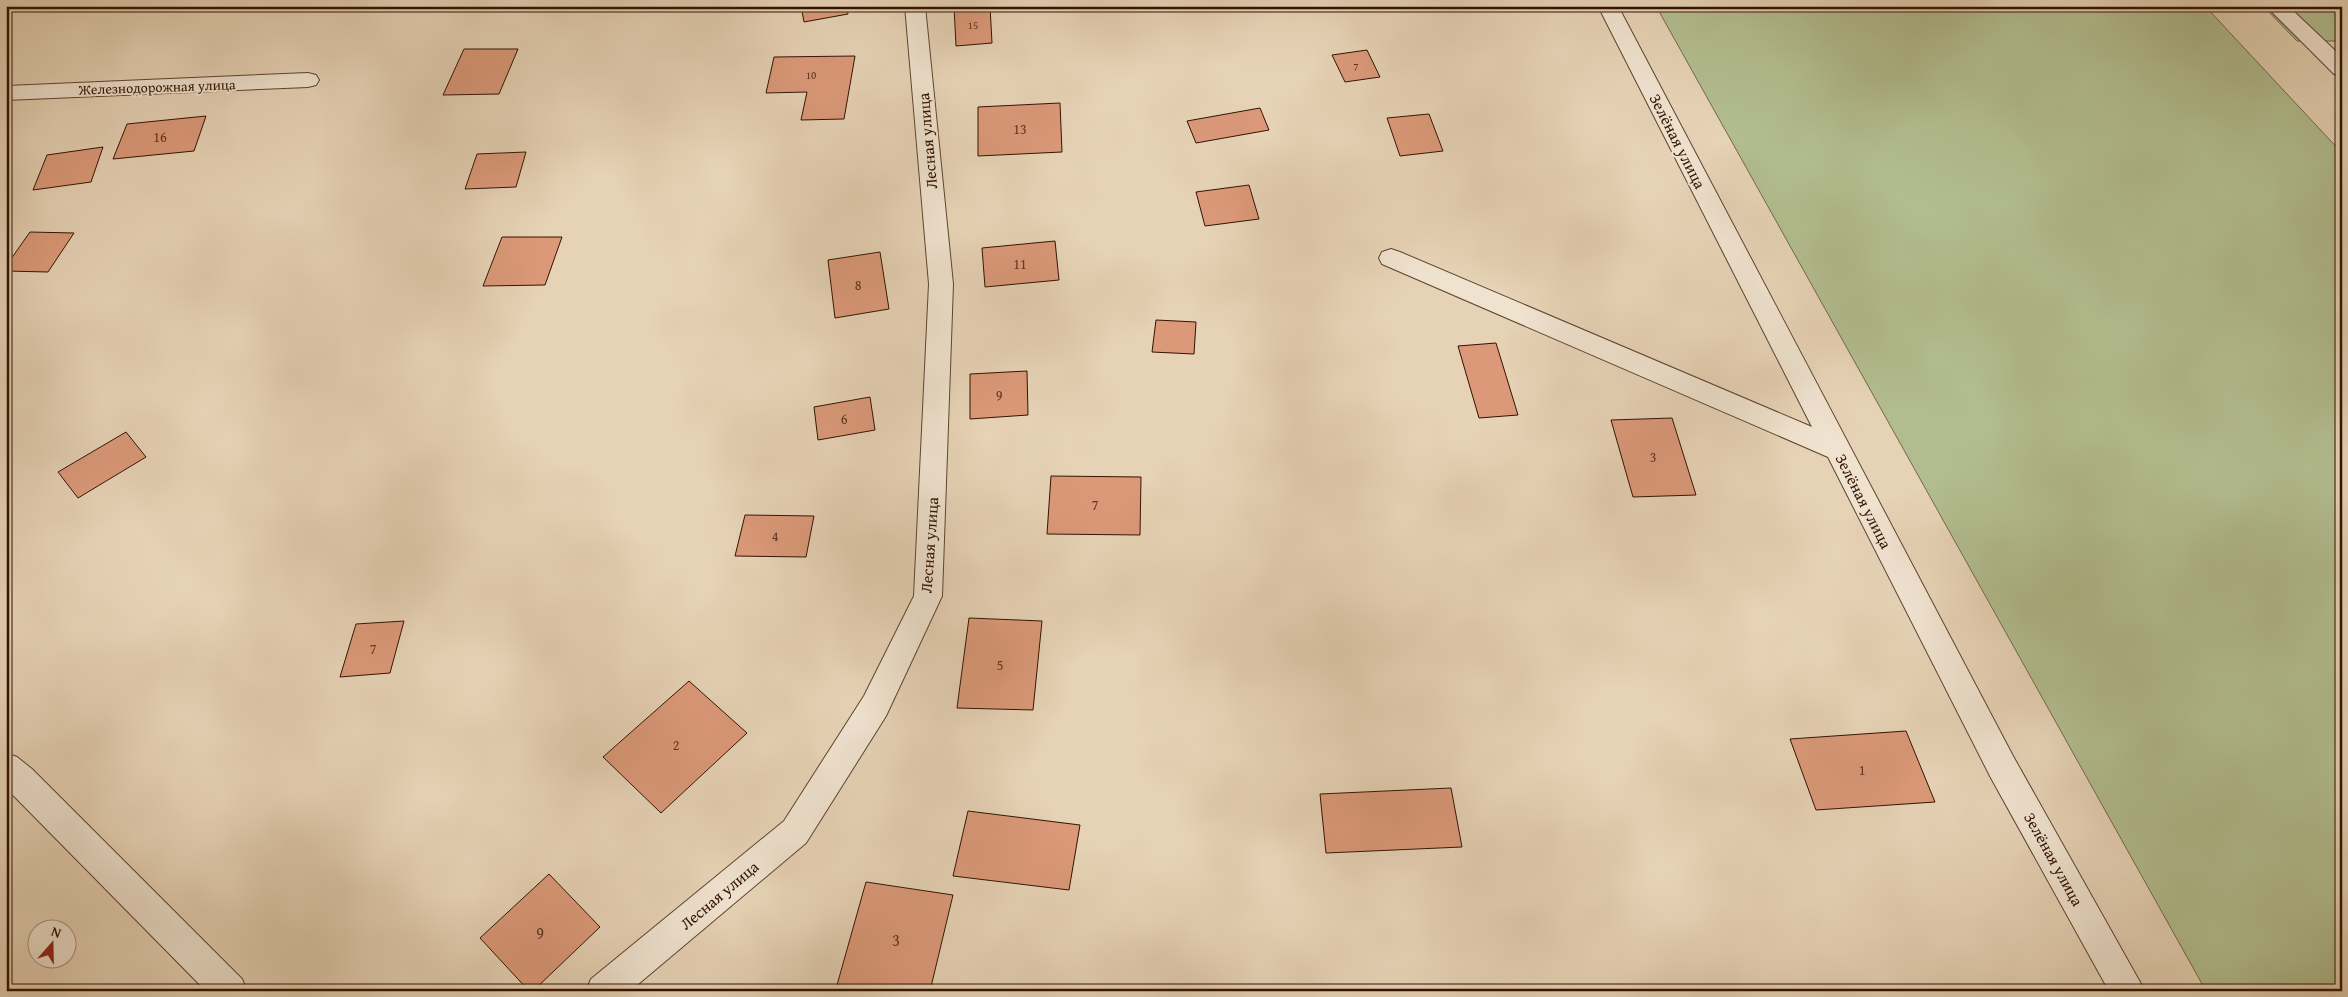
<svg xmlns="http://www.w3.org/2000/svg" width="2348" height="997" font-family="'Gentium Book Plus',serif">
<rect width="100%" height="100%" fill="#e6d2b5"/>
<filter id="stains"><feTurbulence type="fractalNoise" baseFrequency=".004" numOctaves="4"/><feColorMatrix values="0 0 0 0 .2 0 0 0 0 .09 0 0 0 0 .02 0 0 0 .5 -.17"/></filter>
<radialGradient id="worn" r=".72"><stop offset=".6" stop-color="#630" stop-opacity="0"/><stop offset="1" stop-color="#630" stop-opacity=".3"/></radialGradient>
<g fill="#b2bd8f" stroke="#726848">
<path d="M1656 6H2205L2342 153V991H2206Z"/>
<path d="M2263 6H2342V41H2297Z"/>
</g>
<g fill="#db9979" stroke="#321301">
<path d="M801 6H846L848 14 804 22Z"/>
<path d="M954 6H990L992 43 956 46Z"/>
<path d="M464 49H518L499 94 443 95Z"/>
<path d="M1367 50 1380 77 1345 82 1332 55Z"/>
<path d="M855 56 844 119 801 120 807 92 766 93 774 57Z"/>
<path d="M1060 103 1062 152 978 156V107Z"/>
<path d="M1260 108 1269 130 1196 143 1187 121Z"/>
<path d="M1429 114 1443 151 1400 156 1387 118Z"/>
<path d="M206 116 194 151 113 159 127 124Z"/>
<path d="M103 147 91 182 33 190 47 155Z"/>
<path d="M526 152 516 187 465 189 477 154Z"/>
<path d="M1249 185 1259 219 1205 226 1196 192Z"/>
<path d="M30 232 74 233 48 272 6 271V266Z"/>
<path d="M502 237H562L545 285 483 286Z"/>
<path d="M1055 241 1059 280 985 287 982 248Z"/>
<path d="M880 252 889 309 835 318 828 260Z"/>
<path d="M1156 320 1196 322 1194 354 1152 352Z"/>
<path d="M1496 343 1518 415 1479 418 1458 346Z"/>
<path d="M1027 371 1028 415 970 419V374Z"/>
<path d="M870 397 875 430 818 440 814 407Z"/>
<path d="M1672 418 1696 495 1633 497 1611 420Z"/>
<path d="M126 432 146 457 78 498 58 472Z"/>
<path d="M1051 476 1141 477 1140 535 1047 534Z"/>
<path d="M745 515 814 516 806 557 735 556Z"/>
<path d="M969 618 1042 621 1033 710 957 708Z"/>
<path d="M404 621 390 673 340 677 356 624Z"/>
<path d="M689 681 747 733 661 813 603 757Z"/>
<path d="M1906 731 1935 802 1816 810 1790 739Z"/>
<path d="M1451 788 1462 847 1326 853 1320 794Z"/>
<path d="M968 811 1080 825 1069 890 953 876Z"/>
<path d="M549 874 600 927 533 991H529L480 938Z"/>
<path d="M866 882 953 895 930 991H873L837 985Z"/>
</g>
<g fill="none" stroke-linecap="round" stroke-linejoin="round">
<defs>
<g id="minor">
<path d="M905 6H925L953 284 942 596 886 716 806 843 630 991H586L591 979 784 821 864 696 914 596 929 284Z"/>
<path d="M1598 6H1618L2013 756 2145 991H2109L1991 778 1828 457 1382 264 1379 258 1382 252 1391 249 1400 252 1812 427Z"/>
<path d="M2266 6H2288L2342 57V76L2334 74Z"/>
<path d="M308 73 316 75 319 80 316 85 308 87 6 100V86Z"/>
<path d="M6 753 17 757 32 769 242 979 247 991H206L6 788Z"/>
</g>
</defs>
<use href="#minor" stroke="#5f432e" stroke-width="2"/>
<use href="#minor" fill="#efe2cf" fill-rule="evenodd"/>
</g>
<g text-anchor="middle" stroke-width="4" stroke-linejoin="round" paint-order="stroke">
<g font-size="11" fill="#5c341f">
<text x="973" y="29">15</text>
<text x="1356" y="70">7</text>
<text x="811" y="79">10</text>
</g>
<g font-size="14" fill="#321301" stroke="#efe2cf">
<text transform="translate(157 87) rotate(-2)" y="5">Железнодорожная улица</text>
</g>
<g font-size="14" fill="#5c341f">
<text x="1020" y="134">13</text>
<text x="160" y="142">16</text>
<text x="1020" y="269">11</text>
<text x="858" y="290">8</text>
<text x="999" y="400">9</text>
<text x="844" y="424">6</text>
<text x="1653" y="462">3</text>
<text x="1095" y="510">7</text>
<text x="775" y="541">4</text>
<text x="373" y="654">7</text>
<text x="1000" y="670">5</text>
<text x="676" y="750">2</text>
<text x="1862" y="775">1</text>
</g>
<g font-size="16" fill="#321301" stroke="#efe2cf">
<text transform="translate(927 141) rotate(-95)" y="6">Лесная улица</text>
<text transform="translate(1678 141) rotate(63)" y="6">Зелёная улица</text>
<text transform="translate(1864 501) rotate(63)" y="6">Зелёная улица</text>
<text transform="translate(929 545) rotate(-86)" y="6">Лесная улица</text>
<text transform="translate(2054 859) rotate(61)" y="6">Зелёная улица</text>
<text transform="translate(719 895) rotate(-40)" y="6">Лесная улица</text>
</g>
<g font-size="16" fill="#5c341f">
<text x="540" y="939">9</text>
<text x="896" y="946">3</text>
</g>
</g>
<rect width="2348" height="997" fill="none" stroke="#e6d2b5" stroke-width="25"/>
<rect x="8" y="8" width="2333" height="982" fill="none" stroke="#321301" stroke-width="2.5"/>
<rect x="12" y="12" width="2323" height="972" fill="none" stroke="#321301"/>
<g transform="translate(52 944) rotate(20)"><circle r="24" fill="#efe2cf" stroke="#a38f7d"/>
<path d="M0-4L9 19L0 12L-9 19Z" fill="#8f2418"/>
<text y="-8" font-size="14" font-weight="bold" text-anchor="middle" fill="#321301">N</text>
</g>
<rect width="100%" height="100%" filter="url(#stains)"/>
<rect width="100%" height="100%" fill="url(#worn)"/>
</svg>
